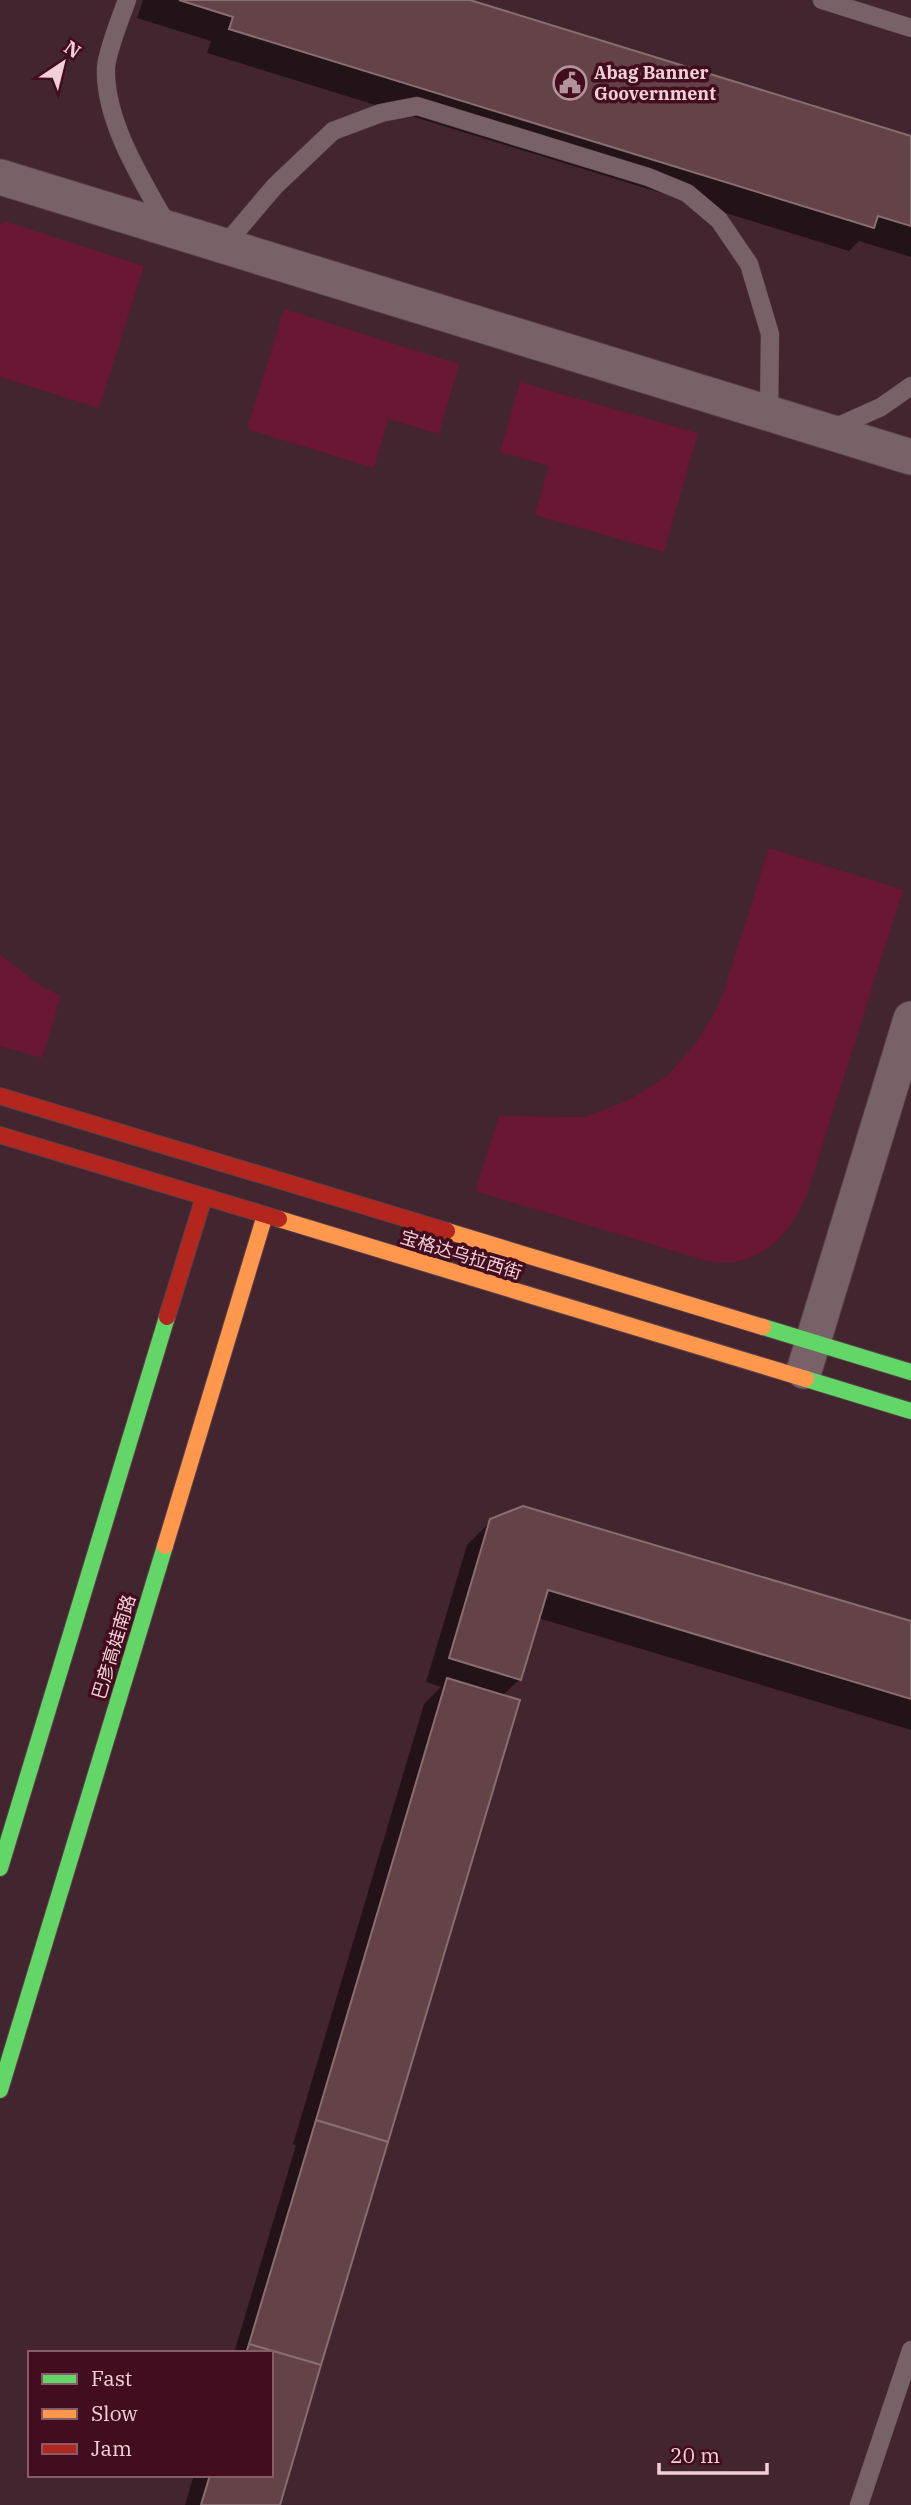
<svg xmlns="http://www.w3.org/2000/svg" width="911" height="2505" font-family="'IBM Plex Serif','Noto Sans SC',serif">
<rect width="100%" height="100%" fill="#42252e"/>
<g fill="#6a1635">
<path d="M7 222 144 266 99 408 0 377V224Z"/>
<path d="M284 309 459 364 439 434 388 419 374 468 247 429Z"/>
<path d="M520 382 698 433 664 552 535 515 549 466 500 452Z"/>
<path d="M769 848 903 890 807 1194C794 1226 771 1256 734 1262 726 1263 715 1262 707 1261L475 1191 499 1116 584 1117 629 1100 668 1075 696 1043 714 1014 723 994Z"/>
<path d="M0 954 39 985 61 996 42 1058 0 1046Z"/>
</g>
<g fill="#0007">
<path d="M143 0H464L911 138V257L859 241 849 251 207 53 211 41 137 18Z"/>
<path d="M491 1521 911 1623V1730L538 1618 520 1679 502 1696 278 2505H185L194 2475H271V2353H234L296 2145 293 2144 424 1704 441 1687 426 1682 467 1545Z"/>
</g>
<g fill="#634347" stroke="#886e71" stroke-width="2">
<path d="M179 0H470L911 136V226L878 216 874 228 229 29 233 17Z"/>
<path d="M523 1506 911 1621V1699L548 1590 521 1680 449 1658 490 1519Z"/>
<path d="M447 1678 520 1700 388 2142 316 2120Z"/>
<path d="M316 2120 388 2142 321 2365 249 2344Z"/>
<path d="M249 2344 321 2365 280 2505H201L210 2475H271V2353H246Z"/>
</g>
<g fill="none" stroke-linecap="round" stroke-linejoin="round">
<defs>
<g id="lane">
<path d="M127 0C121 17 107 51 106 68 104 121 143 182 169 228"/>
<path d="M822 0 911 28"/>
<path d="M224 246 275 186 333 131 381 113 417 106 648 177 687 193 719 220 749 264 770 334 769 413"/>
<path d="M832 429 881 407 911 386"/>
<path d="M859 2505 911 2350"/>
</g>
<g id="street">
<path d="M0 177 911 457"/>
<path d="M804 1371 911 1019"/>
</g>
<g id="fast">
<path d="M763 1327 911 1372"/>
<path d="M806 1379 911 1411"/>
<path d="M0 1868 167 1317"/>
<path d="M0 2090 165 1546"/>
</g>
<g id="slow">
<path d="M279 1219 806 1379"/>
<path d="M447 1231 763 1327"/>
<path d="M165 1546 265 1215"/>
</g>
<g id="jam">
<path d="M0 1096 447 1231"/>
<path d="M0 1135 279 1219"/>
<path d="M167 1317 204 1197"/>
</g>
</defs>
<use href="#lane" stroke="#5b4149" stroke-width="19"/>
<use href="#street" stroke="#5b4149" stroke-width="37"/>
<use href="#fast" stroke="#5b4149" stroke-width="18"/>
<use href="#slow" stroke="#5b4149" stroke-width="18"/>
<use href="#jam" stroke="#5b4149" stroke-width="18"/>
<use href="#lane" stroke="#786268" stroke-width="18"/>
<use href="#street" stroke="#786268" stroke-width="35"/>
<use href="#fast" stroke="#63d668" stroke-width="16"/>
<use href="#slow" stroke="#ff974d" stroke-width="16"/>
<use href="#jam" stroke="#b3261e" stroke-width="16"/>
</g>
<defs>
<symbol id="civic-ring" viewBox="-11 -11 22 22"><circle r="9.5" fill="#420e1f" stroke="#b4949b" stroke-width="1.5"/><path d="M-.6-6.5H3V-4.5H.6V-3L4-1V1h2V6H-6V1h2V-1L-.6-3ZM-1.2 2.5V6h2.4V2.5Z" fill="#b4949b"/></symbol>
</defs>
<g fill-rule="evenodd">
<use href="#civic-ring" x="551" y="64" width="38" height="38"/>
</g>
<g text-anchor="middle" stroke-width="7" stroke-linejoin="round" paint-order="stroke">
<g font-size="18" font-weight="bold" fill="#f2cfd6" stroke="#420e1f" text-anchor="start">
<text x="594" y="79">Abag Banner<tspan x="594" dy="21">Goovernment</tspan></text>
</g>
<g font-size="18" fill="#f2cfd6" stroke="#420e1f">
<text transform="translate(461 1255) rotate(17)" y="6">宝格达乌拉西街</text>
<text transform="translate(114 1647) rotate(-73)" y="6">巴彦高娃南路</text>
</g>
</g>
<rect x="28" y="2351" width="245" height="126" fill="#420e1f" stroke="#885b68" stroke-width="2"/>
<rect x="42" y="2374" width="35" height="10" fill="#63d668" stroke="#885b68" stroke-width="2"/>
<text x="91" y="2386" font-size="21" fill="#f2cfd6">Fast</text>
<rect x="42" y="2409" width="35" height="10" fill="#ff974d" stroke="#885b68" stroke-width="2"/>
<text x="91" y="2421" font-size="21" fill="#f2cfd6">Slow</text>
<rect x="42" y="2444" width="35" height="10" fill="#b3261e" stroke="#885b68" stroke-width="2"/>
<text x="91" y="2456" font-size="21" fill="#f2cfd6">Jam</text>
<g transform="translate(63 63) rotate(35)" stroke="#420e1f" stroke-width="5" paint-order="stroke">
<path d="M0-5L12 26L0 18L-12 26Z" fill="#f2cfd6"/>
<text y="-10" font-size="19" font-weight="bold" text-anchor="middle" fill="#f2cfd6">N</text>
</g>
<path d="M659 2463v10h108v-10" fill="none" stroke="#f2cfd6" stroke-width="3.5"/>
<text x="670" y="2463" font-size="21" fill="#f2cfd6" stroke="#420e1f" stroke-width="5" paint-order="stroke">20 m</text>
</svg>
